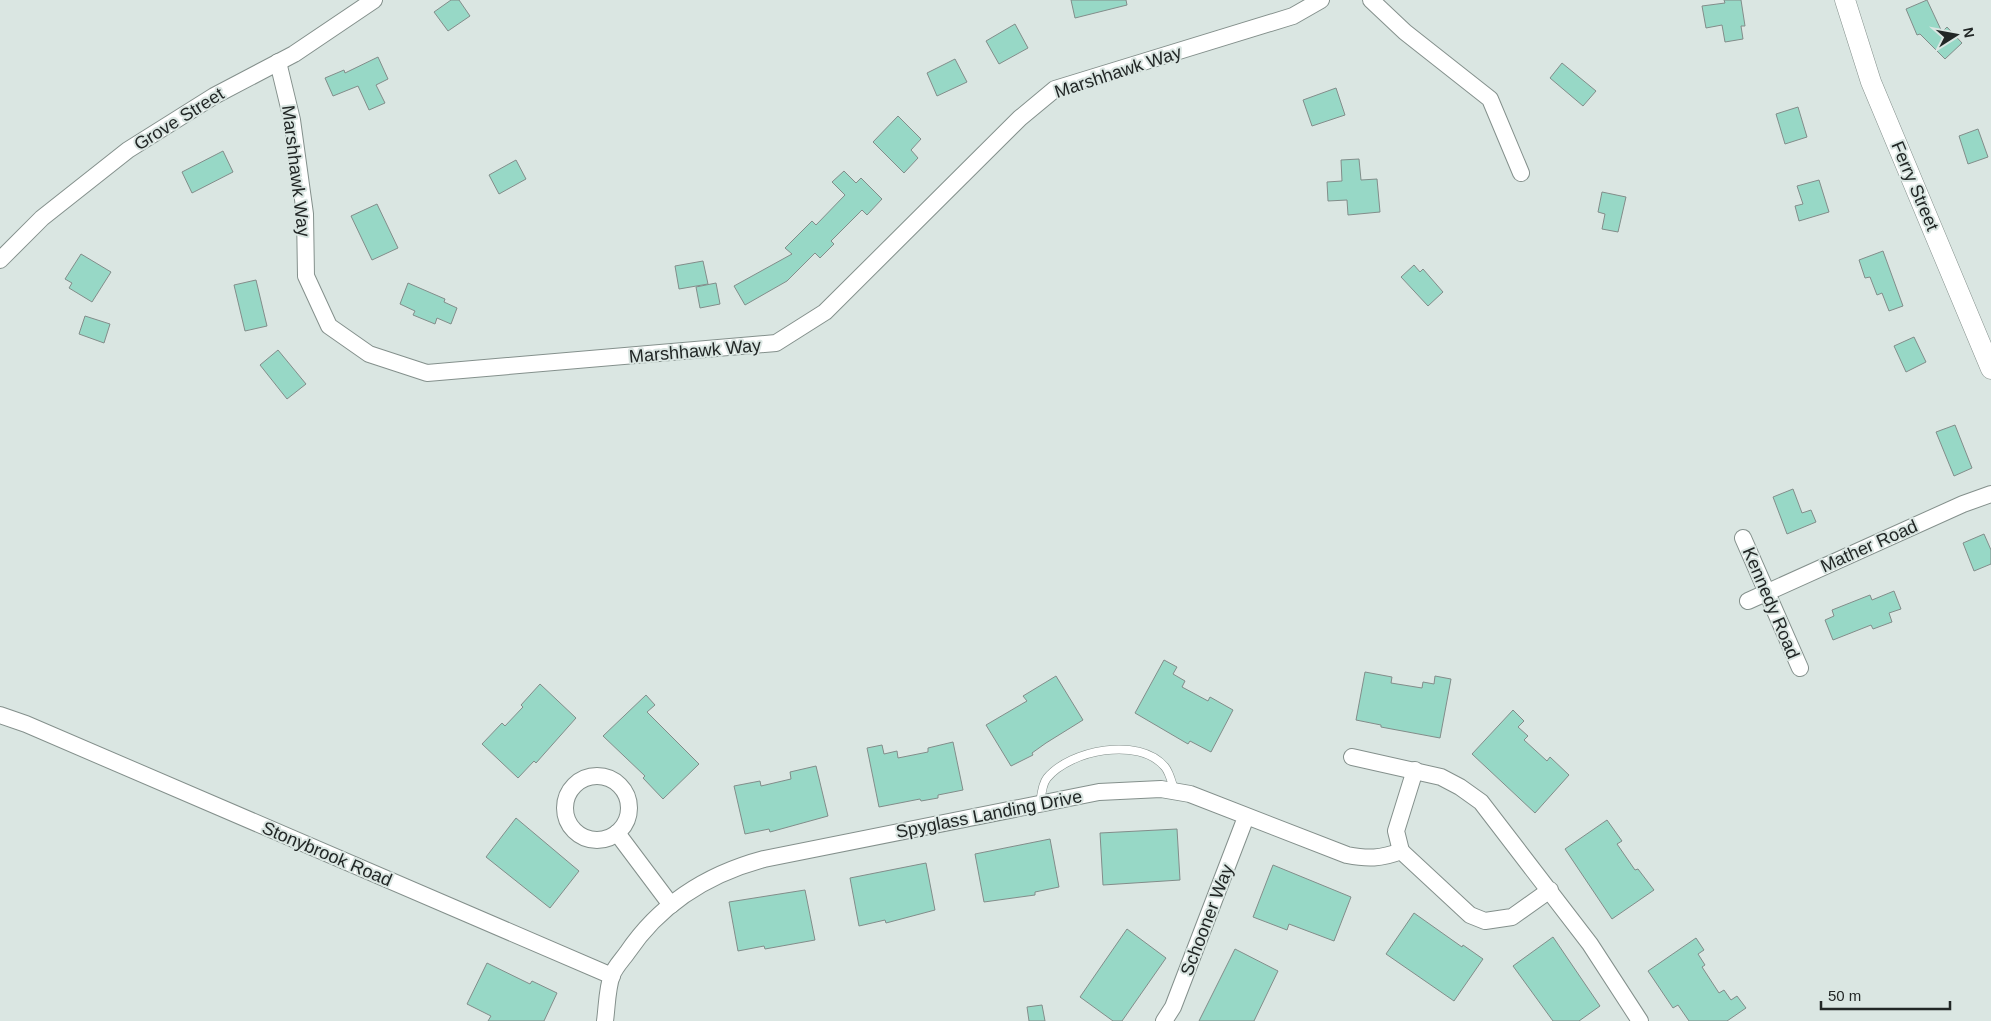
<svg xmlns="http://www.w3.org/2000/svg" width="1991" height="1021" font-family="Arial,sans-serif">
<rect width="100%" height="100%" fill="#dae6e2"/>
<g fill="#97d8c6" stroke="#828d8a">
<path d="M451 0H459L470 16 448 31 434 12Z"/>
<path d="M1071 0H1126L1127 5 1075 18Z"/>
<path d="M1724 0H1741L1745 26H1741L1743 39 1725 42 1722 25 1706 28 1702 6 1725 3Z"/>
<path d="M1927 0 1942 32 1947 27 1962 43 1945 59 1920 34 1917 35 1906 9Z"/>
<path d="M1015 24 1028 48 999 64 986 41Z"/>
<path d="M378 57 388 79 376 85 385 103 369 110 358 86 333 96 325 78 344 70 345 73Z"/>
<path d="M955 59 967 82 937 96 927 73Z"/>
<path d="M1562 63 1596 91 1583 106 1550 78Z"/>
<path d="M1336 88 1345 115 1312 126 1303 100Z"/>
<path d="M1798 107 1807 137 1785 144 1776 114Z"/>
<path d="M898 116 921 139 911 150 918 158 904 173 873 142Z"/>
<path d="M1978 129 1988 157 1968 164 1959 136Z"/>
<path d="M223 151 233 172 192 193 182 172Z"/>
<path d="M1359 159 1361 180 1377 179 1380 212 1348 215 1347 200 1328 201 1327 182 1342 181 1341 160Z"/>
<path d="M516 160 526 179 499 194 489 175Z"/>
<path d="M844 171 856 183 861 178 882 199 867 215 862 210 831 241 834 244 820 258 815 253 787 281 745 305 734 286 792 254 785 248 812 221 816 225 845 195 832 182Z"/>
<path d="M1819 180 1829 212 1799 221 1795 206 1803 204 1797 186Z"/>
<path d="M1602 192 1626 197 1618 232 1602 229 1605 214 1598 212Z"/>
<path d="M377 204 398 248 372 260 351 216Z"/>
<path d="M1883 251 1903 306 1889 311 1882 293 1877 295 1870 277 1865 278 1859 260Z"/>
<path d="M81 254 111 272 92 302 69 288 72 283 65 279Z"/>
<path d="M703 261 708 284 679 289 675 266Z"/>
<path d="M1414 265 1420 272 1423 269 1443 292 1428 306 1401 277Z"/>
<path d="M256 280 267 326 245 331 234 285Z"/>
<path d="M408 283 445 299 444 302 457 308 451 324 437 318 435 324 413 315 415 311 400 304Z"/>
<path d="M716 283 720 304 700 308 696 287Z"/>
<path d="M85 316 110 324 104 343 79 334Z"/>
<path d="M1914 337 1926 362 1906 372 1894 346Z"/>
<path d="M278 350 306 384 287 399 260 365Z"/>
<path d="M1955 425 1972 468 1954 476 1936 432Z"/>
<path d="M1793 489 1802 513 1811 510 1816 522 1787 534 1773 497Z"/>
<path d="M1984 534 1991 550V564L1974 571 1963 543Z"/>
<path d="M1894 591 1901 609 1889 613 1892 622 1873 629 1871 625 1833 640 1825 620 1834 616 1832 610 1870 595 1872 600Z"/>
<path d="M1164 660 1177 667 1173 674 1185 681 1182 687 1208 701 1210 697 1233 710 1211 752 1190 741 1188 744 1135 713Z"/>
<path d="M1365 672 1392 677 1391 683 1422 688 1423 682 1434 684 1435 676 1451 679 1440 738 1381 727V725L1356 720Z"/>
<path d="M1056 676 1083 720 1046 743 1032 753 1033 755 1011 766 986 725 1027 701 1023 696Z"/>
<path d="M540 684 576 718 536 763 534 761 518 778 482 744 502 723 505 726 523 707 521 705Z"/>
<path d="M646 695 655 705 647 712 699 764 663 799 643 778 645 776 603 736Z"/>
<path d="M1513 710 1524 721 1518 727 1528 736 1524 740 1547 761 1550 757 1569 775 1535 813 1472 754Z"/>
<path d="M953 742 963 790 938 795V798L921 801 920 799 879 807 867 748 882 745 884 754 897 751 898 758 928 752V748Z"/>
<path d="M816 766 828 816 770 832 769 829 745 834 734 786 760 781 761 786 791 779 790 772Z"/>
<path d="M516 818 579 871 550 908 486 857Z"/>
<path d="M1607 820 1622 841 1617 844 1635 870 1638 869 1654 890 1612 919 1565 849Z"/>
<path d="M1177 829 1180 880 1103 885 1100 833Z"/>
<path d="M1050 839 1059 887 1035 892V895L984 902 975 854Z"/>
<path d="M926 863 935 910 886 923 885 920 859 926 850 878Z"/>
<path d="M1273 865 1351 897 1334 941 1289 924 1287 930 1253 917Z"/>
<path d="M805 890 815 940 765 949 764 946 738 951 729 902Z"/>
<path d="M1414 913 1462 947 1463 945 1483 959 1454 1001 1386 954Z"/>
<path d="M1127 929 1166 958 1122 1021H1113L1080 997Z"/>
<path d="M1553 937 1600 1006 1579 1021H1553L1513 966Z"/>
<path d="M1696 938 1704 950 1698 954 1705 965 1702 967 1719 993 1724 990 1731 1000 1737 996 1746 1008 1727 1021H1689L1678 1005 1673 1008 1648 971Z"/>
<path d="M1235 949 1278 971 1254 1021H1199Z"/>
<path d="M487 963 530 984 532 981 557 993 544 1021H488L491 1016 467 1004Z"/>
<path d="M1042 1005 1045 1021H1029L1027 1007Z"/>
</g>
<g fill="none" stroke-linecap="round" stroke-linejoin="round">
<defs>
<path id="service" d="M1040 804C1041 796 1042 784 1047 778 1070 750 1139 736 1165 767 1170 773 1172 784 1175 792"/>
<g id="minor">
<path d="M1371 0 1405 32 1490 99 1521 173"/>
<path d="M278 62 292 120 305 214 306 276 329 326 369 354 427 373 776 343 825 312 1020 118 1055 89 1293 16 1321 0"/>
<path d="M0 260 42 218 128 150 214 96 294 54 374 0"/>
<path d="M1743 538 1800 668"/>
<path d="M1748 601 1963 504 1991 494"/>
<path d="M0 715 26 724 612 976"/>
<path d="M1352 757 1441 777 1460 787 1481 802 1590 944 1640 1021"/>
<circle cx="597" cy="808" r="32"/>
<path d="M617 833 671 905"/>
<path d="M1401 851 1396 831 1415 770"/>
<path d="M605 1021C607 1007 607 988 612 975 615 967 622 960 627 953 660 904 708 874 764 859L1099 792 1161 789 1190 794 1347 855C1367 859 1381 859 1401 851L1470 915 1485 921 1512 917 1550 890"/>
<path d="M1164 1021 1173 1007 1246 817"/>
</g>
<path id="tertiary" d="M1845 0 1871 82 1991 369"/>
</defs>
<use href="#service" stroke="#84908c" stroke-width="9"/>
<use href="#minor" stroke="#84908c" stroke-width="18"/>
<use href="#tertiary" stroke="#84908c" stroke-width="21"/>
<use href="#service" stroke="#fff" stroke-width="8"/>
<use href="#minor" stroke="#fff" stroke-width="16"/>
<use href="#tertiary" stroke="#fff" stroke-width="20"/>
</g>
<g text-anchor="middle" stroke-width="4" stroke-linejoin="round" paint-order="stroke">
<g font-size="18" fill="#222726" stroke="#dae6e2">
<text transform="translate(1118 72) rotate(-18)" y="6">Marshhawk Way</text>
<text transform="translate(179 119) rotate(-32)" y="6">Grove Street</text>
<text transform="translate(296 171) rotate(83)" y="6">Marshhawk Way</text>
<text transform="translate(1915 186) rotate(67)" y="6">Ferry Street</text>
<text transform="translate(695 351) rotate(-5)" y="6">Marshhawk Way</text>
<text transform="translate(1869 546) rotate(-24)" y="6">Mather Road</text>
<text transform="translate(1771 603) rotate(67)" y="6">Kennedy Road</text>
<text transform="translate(989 814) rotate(-11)" y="6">Spyglass Landing Drive</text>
<text transform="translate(327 854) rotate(23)" y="6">Stonybrook Road</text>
<text transform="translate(1207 920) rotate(-69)" y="6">Schooner Way</text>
</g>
</g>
<g transform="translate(1956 35) rotate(79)" stroke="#dae6e2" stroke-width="4" paint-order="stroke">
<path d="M0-4L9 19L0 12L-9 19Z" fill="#222726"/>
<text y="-8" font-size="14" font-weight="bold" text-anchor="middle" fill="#222726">N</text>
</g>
<path d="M1821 1001v8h129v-8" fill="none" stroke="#222726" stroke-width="2.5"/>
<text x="1828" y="1001" font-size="15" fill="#222726" stroke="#dae6e2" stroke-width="4" paint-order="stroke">50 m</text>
</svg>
